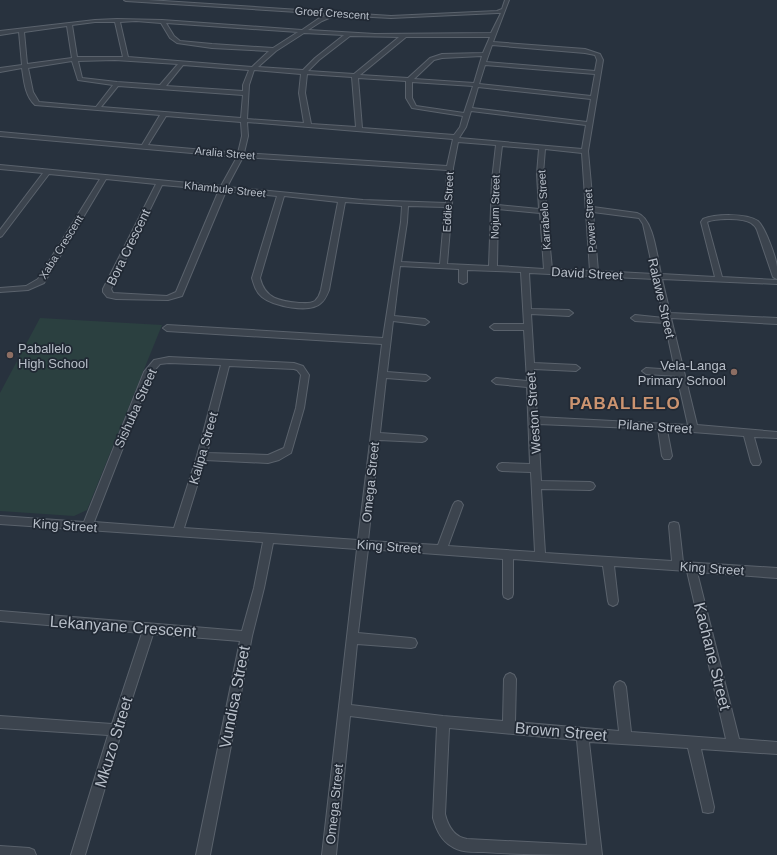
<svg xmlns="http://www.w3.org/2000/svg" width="777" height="855" font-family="Arial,sans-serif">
<rect width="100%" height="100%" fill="#28323e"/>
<path fill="#2b4040" d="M40 318 162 325 87 510 74 516 0 511V393Z"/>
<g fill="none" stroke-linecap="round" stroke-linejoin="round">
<defs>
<g id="minor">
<path d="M124 0H148L391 16 497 11 502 9 505 0H509L493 42 585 49 600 54 603 60 588 151 593 207 637 213C654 218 657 258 661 274L715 277 701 222 703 219C715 214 746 213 758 221 765 227 776 257 777 267 777 271 777 275 777 279L773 277 757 230C756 227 754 225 751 223 743 218 716 218 707 222L722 277 777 280V284L662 279 670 313 777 318V324L671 318 697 425 777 432V438L754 437 761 462 759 465H753L751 462 744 436 667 430 672 456 670 459H664L662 456 658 429 538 424 541 481 590 482 593 483 595 486 593 489 590 490 541 489 545 553 672 561 669 526 670 523 674 522 678 523 679 526 683 562 777 568V578L697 572 739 739 777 742V754L701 749 714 807 713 812 708 813 703 812 702 807 688 748 589 742 602 855C562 855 523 855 484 852 473 852 461 853 451 846 441 840 436 829 433 818L437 727 350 716 336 855H322L357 549 273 543 264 588 252 636 210 855H196L240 641 153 634 122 730 85 855H71L108 735 0 728V716L112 724 142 633 0 621V611L242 631 254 588 263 542 0 524V516L84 522 144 372 154 360 169 357 294 363 303 366 309 375 304 408 291 453 279 460 268 463 205 460 184 528 358 540 382 344 167 331 163 328 167 325 383 338 401 222 402 206 345 202 329 290C327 295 325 300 321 303 310 314 273 306 262 297 256 292 254 285 252 278L277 196 226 191 182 296 168 300 116 299 107 297 103 292V289L156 184 106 179 44 283 28 290 0 292V288L26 286 38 279 100 179 49 174 2 236 0 237V230L43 173 0 169V165L221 186 237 157 0 136V132L142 145 160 115 35 105C25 96 24 81 22 68L0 72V68L22 65 19 32 0 35V31L95 20 117 19 162 20 302 30 318 19 329 14 126 1ZM497 13H501L491 33 375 34 308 30 322 21 336 15 391 18ZM136 21 161 23 170 38 177 43 212 48 269 51 252 67 128 57 120 22ZM95 22H115L123 57H77L72 25ZM166 23 298 32 273 48 212 44 180 41 174 36ZM67 26 72 58 27 64 24 32ZM304 33 344 35 315 58 303 70 258 67 276 51ZM350 36 399 37 354 74 308 71 319 60ZM406 37H490L483 53 442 54 430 58 408 78 360 75ZM492 45 585 53 595 55 597 60 595 71 486 62ZM482 56 474 83 414 79 434 60 442 58ZM115 60 178 64 160 85 117 82 82 78 78 61ZM72 61 78 80 113 85 96 107 39 102 33 92 28 68ZM183 65 249 70 243 85V91L166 86ZM485 65 595 74 591 96 479 84ZM254 70 301 74 299 93 304 123 247 119 249 85ZM307 74 352 77 356 127 311 124 305 93ZM358 78 406 81V98L412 108 463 116 460 127 454 135 362 128ZM412 82 473 86 464 113 416 106 412 98ZM118 86 243 95 241 118 101 107ZM478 87 591 99 587 122 472 108ZM471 111 586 125 582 149 459 138 466 127ZM166 116 241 122 242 136 238 153 148 145ZM247 122 453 139 447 166 244 153 248 136ZM458 142 496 145 492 180 489 266 447 264 452 205 453 168ZM502 146 539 149 537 174 539 209 498 205V180ZM545 149 582 153 590 271 552 269 543 174ZM243 157 447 170 446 203 363 200 227 187ZM162 185 219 190 176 292 167 296 113 293 111 289ZM284 196 338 202 321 290C320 294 318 298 315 301 310 304 304 303 299 303 280 301 265 299 260 278ZM408 206 445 207 440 264 401 262 407 222ZM498 209 540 213 544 269 497 266ZM593 212 639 218 643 224 654 274 598 271ZM400 266 459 269V282L463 284 467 282V270L521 272 524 324H494L490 327 494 330H524L527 381 496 378 492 381 496 384 527 387 530 464 502 463 499 464 497 467 499 470 502 471 531 472 535 552 448 546 463 505 461 502 458 501 455 502 453 505 438 545 368 541 379 440 422 442 425 441 427 439 425 437 422 436 380 433 386 378 426 381 430 378 426 375 387 372 393 321 425 325 429 322 425 319 394 316ZM529 273 655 279 664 318 635 315 631 318 635 321 665 323 675 370 646 368 642 371 646 374 677 376 688 425 537 417 534 369 576 371 580 368 576 365 534 363 531 314 569 316 573 313 569 310 531 309ZM169 363 221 365 197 456 174 528 94 522 152 373 160 364ZM229 366 294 369 297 370 301 375 296 408 284 448 268 455 207 453ZM368 549 503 559V594L504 597 508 599 512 597 513 594V559L603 566 608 601 609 604 613 606 617 604 618 601 614 566 687 571 726 739 631 732 626 687 624 683 620 681 616 683 614 687 619 731 515 722 516 679 514 675 510 673 506 675 504 679 503 721 443 716 351 705 357 644 411 648 415 647 417 643 415 639 411 638 358 633ZM449 728 577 740 587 845 467 839C454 837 448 826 445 814Z"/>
<path d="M0 846 29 848 34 850 36 855H0Z"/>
</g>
</defs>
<use href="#minor" stroke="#5a626c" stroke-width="2"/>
<use href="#minor" fill="#3c444e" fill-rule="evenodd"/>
</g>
<g fill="#8d6e63" stroke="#212934" stroke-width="1.5">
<circle cx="10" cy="355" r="4"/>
<circle cx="734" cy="372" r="4"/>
</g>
<g text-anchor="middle" stroke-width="3.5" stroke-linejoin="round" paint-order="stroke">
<g font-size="11" fill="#b8bfc9" stroke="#212934">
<text transform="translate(332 13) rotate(4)" y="4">Groef Crescent</text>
<text transform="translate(225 153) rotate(5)" y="4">Aralia Street</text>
<text transform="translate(225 189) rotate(6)" y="4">Khambule Street</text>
<text transform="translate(448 202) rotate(-87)" y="4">Eddie Street</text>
<text transform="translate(495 207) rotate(-89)" y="4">Nojum Street</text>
<text transform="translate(544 210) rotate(-94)" y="4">Karrabelo Street</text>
<text transform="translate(590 221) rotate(-94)" y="4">Power Street</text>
<text transform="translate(61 247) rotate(-58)" y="4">Xaba Crescent</text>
</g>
<g font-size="13" fill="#b8bfc9" stroke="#212934">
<text transform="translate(128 247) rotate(-64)" y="5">Bora Crescent</text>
<text transform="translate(587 273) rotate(3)" y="5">David Street</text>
<text transform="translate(662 298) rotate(77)" y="5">Ralawe Street</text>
<text transform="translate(135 408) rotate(-66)" y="5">Sishuba Street</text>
<text transform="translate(533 413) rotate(-94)" y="5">Weston Street</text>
<text transform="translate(655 426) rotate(4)" y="5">Pilane Street</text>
<text transform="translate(203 448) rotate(-74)" y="5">Kalipa Street</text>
<text transform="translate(370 482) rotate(-84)" y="5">Omega Street</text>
<text transform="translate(65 525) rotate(4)" y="5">King Street</text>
<text transform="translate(389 546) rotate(4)" y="5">King Street</text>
<text transform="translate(712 568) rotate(4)" y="5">King Street</text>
<text transform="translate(334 804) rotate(-84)" y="5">Omega Street</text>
</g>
<g font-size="13" fill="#b8bfc9" stroke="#212934" text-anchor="start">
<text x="18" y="353">Paballelo<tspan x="18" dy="15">High School</tspan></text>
<text x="726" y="370" text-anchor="end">Vela-Langa<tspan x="726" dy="15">Primary School</tspan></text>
</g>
<g font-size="16" fill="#b8bfc9" stroke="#212934">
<text transform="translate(123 626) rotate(4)" y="6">Lekanyane Crescent</text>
<text transform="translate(713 656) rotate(76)" y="6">Kachane Street</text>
<text transform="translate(234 697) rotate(-79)" y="6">Vundisa Street</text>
<text transform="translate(561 731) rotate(5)" y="6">Brown Street</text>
<text transform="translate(113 742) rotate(-73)" y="6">Mkuzo Street</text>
</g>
<g font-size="17" font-weight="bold" letter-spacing="1" fill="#cc9470" stroke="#212934">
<text x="625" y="409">PABALLELO</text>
</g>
</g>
</svg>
